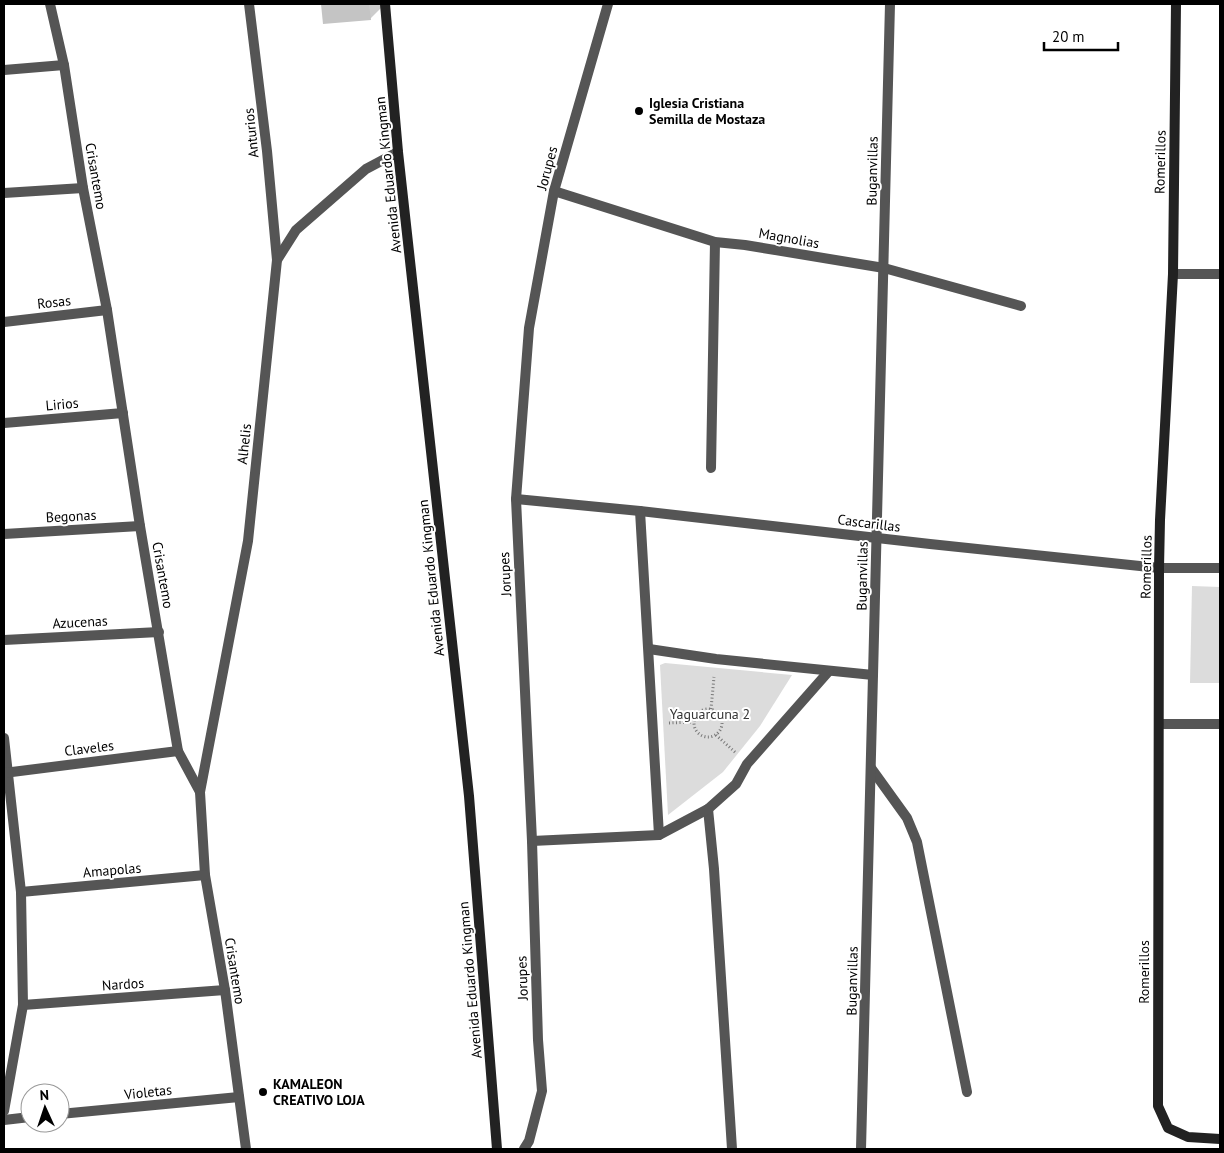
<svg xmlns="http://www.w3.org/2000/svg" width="1224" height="1153" font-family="'PT Sans',sans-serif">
<rect width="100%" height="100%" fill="#fff"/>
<g fill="#dcdcdc">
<path d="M1192 586 1220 587V683H1190Z"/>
<path d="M665 663 792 675 760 726 723 772 668 815 660 665Z"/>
</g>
<path fill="#0003" d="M323 4H385L370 19 325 23Z"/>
<path fill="#c4c4c4" d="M321 4H369L371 20 323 24Z"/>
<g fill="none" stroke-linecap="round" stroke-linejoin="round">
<g stroke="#777" stroke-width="3" stroke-dasharray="1 2.5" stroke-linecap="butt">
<circle cx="708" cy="723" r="14"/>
<path d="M711 709 714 677"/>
<path d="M669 723 693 722"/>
<path d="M716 735 736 753"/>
</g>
<path stroke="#555" stroke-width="10" d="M871 768 907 818 917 842 967 1092"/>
<g stroke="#555" stroke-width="10">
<path d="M50 4 64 65 83 188 107 310 140 526 178 751 200 792 205 875 225 990 246 1149"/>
<path d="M249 4 267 151 277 260"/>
<path d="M4 70 64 65"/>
<path d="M554 191 715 242 745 245 884 268 1021 306"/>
<path d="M4 193 83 188"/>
<path d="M1173 274H1220"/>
<path d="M4 322 107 310"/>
<path d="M4 423 123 413"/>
<path d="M711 468 715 242"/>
<path d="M516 499 640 511 930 544 1159 568H1220"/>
<path d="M640 511 659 835"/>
<path d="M4 534 140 526"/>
<path d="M4 640 159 632"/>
<path d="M649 649 716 659 873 675"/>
<path d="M1159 724H1220"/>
<path d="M4 738 21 892 23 1005 4 1111"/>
<path d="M4 773 178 751"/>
<path d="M200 792 248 541 277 260 296 230 366 169 398 152"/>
<path d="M708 809 714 869 732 1149"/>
<path d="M532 841 659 835 708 809 736 784 747 764 829 671"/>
<path d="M21 892 205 875"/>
<path d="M23 1005 225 990"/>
<path d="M60 1114 239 1097"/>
<path d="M4 1120 30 1117"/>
<path d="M524 1149 529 1141 542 1091 538 1040 532 841 516 499 529 328 554 191 608 4"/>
<path d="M861 1149 890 4"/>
</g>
<g stroke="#222" stroke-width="10">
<path d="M385 4 398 152 469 796 497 1149"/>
<path d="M1176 4 1173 274 1160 520 1159 568 1158 1106 1168 1128 1188 1137 1220 1139"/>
</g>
</g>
<g fill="#000" stroke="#fff" stroke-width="2">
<circle cx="639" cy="111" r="5"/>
<circle cx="263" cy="1092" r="5"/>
</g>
<g text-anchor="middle" stroke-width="4" stroke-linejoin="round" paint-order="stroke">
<g font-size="14" font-weight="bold" fill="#000" stroke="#fff" text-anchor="start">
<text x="649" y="108">Iglesia Cristiana<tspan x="649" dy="16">Semilla de Mostaza</tspan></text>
<text x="273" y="1089">KAMALEON<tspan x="273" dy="16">CREATIVO LOJA</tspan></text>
</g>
<g font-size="14" fill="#000" stroke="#fff">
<text transform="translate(251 133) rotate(-96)" y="5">Anturios</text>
<text transform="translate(1160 162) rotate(-89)" y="5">Romerillos</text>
<text transform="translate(547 168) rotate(-75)" y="5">Jorupes</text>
<text transform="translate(872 171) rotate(-89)" y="5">Buganvillas</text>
<text transform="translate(388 175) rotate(-96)" y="5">Avenida Eduardo Kingman</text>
<text transform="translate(96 176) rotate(80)" y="5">Crisantemo</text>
<text transform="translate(789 238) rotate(10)" y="5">Magnolias</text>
<text transform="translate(54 302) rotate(-6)" y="5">Rosas</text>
<text transform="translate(62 404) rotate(-5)" y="5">Lirios</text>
<text transform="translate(244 444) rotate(-84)" y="5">Alhelis</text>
<text transform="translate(71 516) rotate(-3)" y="5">Begonas</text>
<text transform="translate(869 523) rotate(7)" y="5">Cascarillas</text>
<text transform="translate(1146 567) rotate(-89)" y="5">Romerillos</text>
<text transform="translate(505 574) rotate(-93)" y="5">Jorupes</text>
<text transform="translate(163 575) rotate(80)" y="5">Crisantemo</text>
<text transform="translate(862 576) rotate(-89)" y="5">Buganvillas</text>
<text transform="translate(431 578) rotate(-96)" y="5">Avenida Eduardo Kingman</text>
<text transform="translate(80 622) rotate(-3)" y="5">Azucenas</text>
<text transform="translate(89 748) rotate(-7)" y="5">Claveles</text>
<text transform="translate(112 870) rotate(-5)" y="5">Amapolas</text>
<text transform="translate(235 971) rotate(81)" y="5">Crisantemo</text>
<text transform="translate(1144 972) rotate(-90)" y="5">Romerillos</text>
<text transform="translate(522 978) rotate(-92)" y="5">Jorupes</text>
<text transform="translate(470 980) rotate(-95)" y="5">Avenida Eduardo Kingman</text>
<text transform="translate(852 981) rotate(-89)" y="5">Buganvillas</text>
<text transform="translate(123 984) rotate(-4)" y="5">Nardos</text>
<text transform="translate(148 1092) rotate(-6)" y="5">Violetas</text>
</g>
<g font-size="14" fill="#333" stroke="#fff">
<text x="710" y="719">Yaguarcuna 2</text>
</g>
</g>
<rect width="1224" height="1153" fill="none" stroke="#000000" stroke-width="10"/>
<g transform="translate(45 1108) rotate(357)"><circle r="24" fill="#ffffff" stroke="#999999"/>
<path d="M0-4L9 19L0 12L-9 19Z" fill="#000000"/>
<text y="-8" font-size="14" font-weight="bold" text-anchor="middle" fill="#000000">N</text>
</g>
<path d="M1044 42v8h74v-8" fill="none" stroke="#000000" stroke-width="2.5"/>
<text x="1052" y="42" font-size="15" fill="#000000" stroke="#ffffff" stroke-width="4" paint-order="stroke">20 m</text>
</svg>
